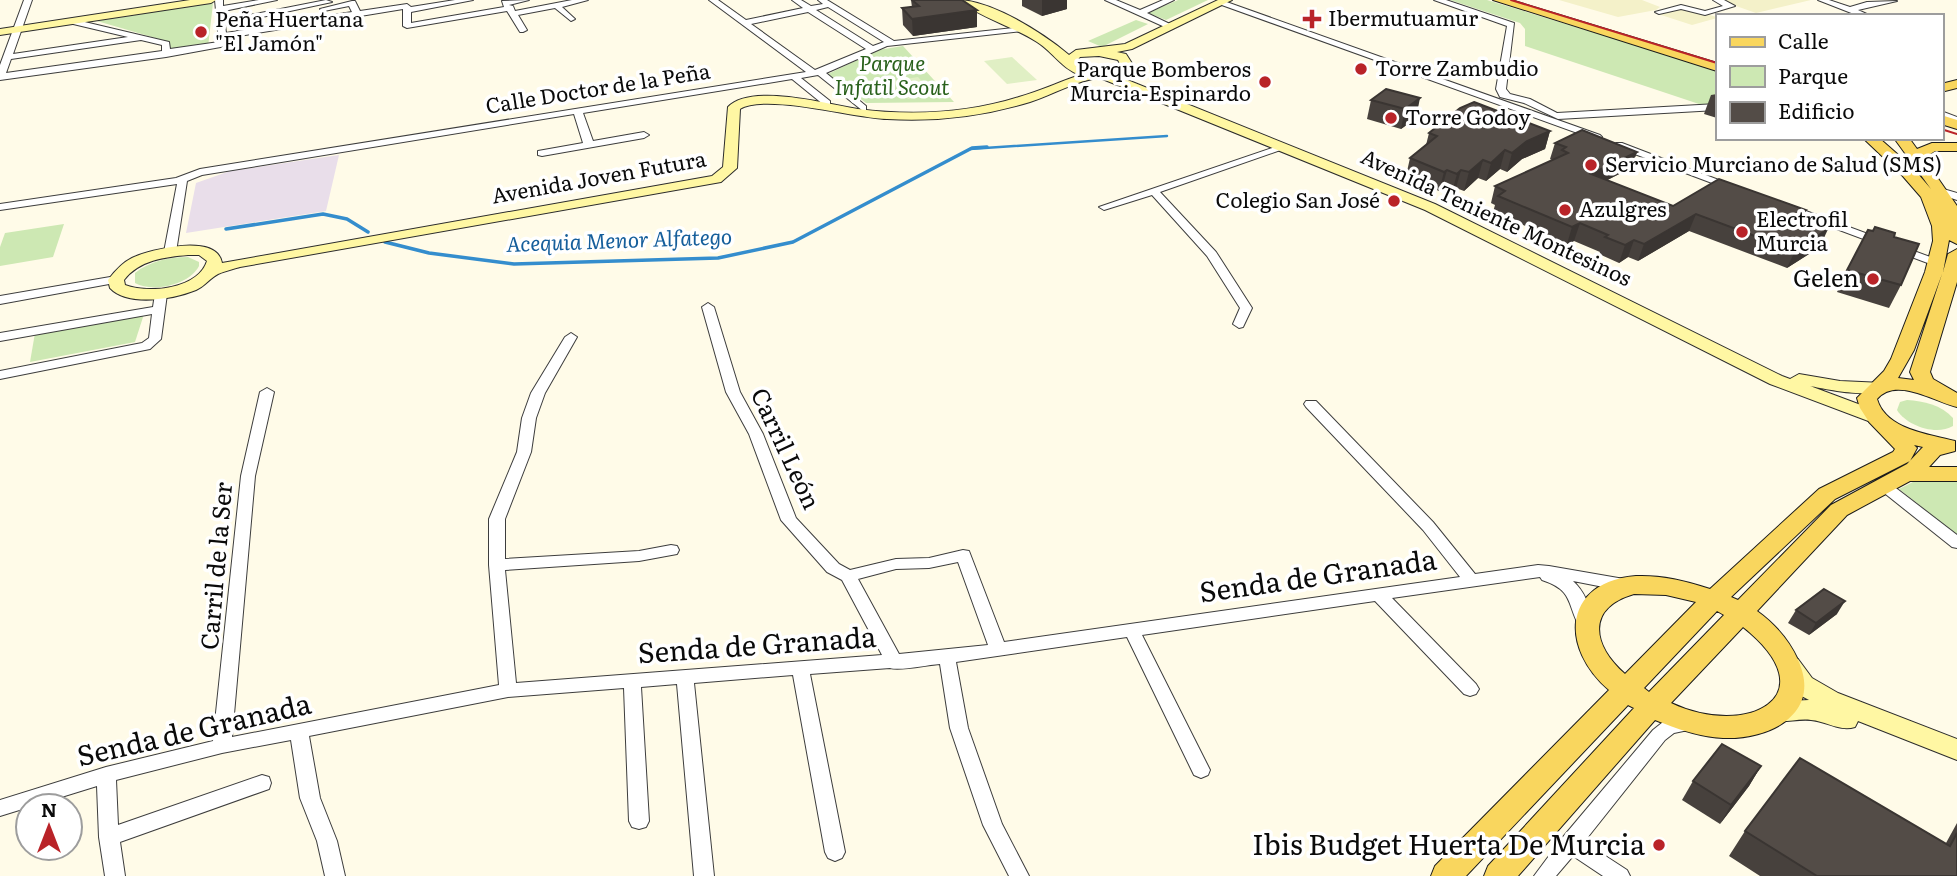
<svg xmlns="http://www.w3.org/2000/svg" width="1957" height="876" font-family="Literata,serif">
<rect width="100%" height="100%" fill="#fffbe8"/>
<path fill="#e9deea" d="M339 155 326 211 186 233 196 183 230 171Z"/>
<g fill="#f4f1c9">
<path d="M1559 0H1642L1660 7 1656 10 1618 17Z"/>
<path d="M1719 0H1811L1756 13Z"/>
<path d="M1682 8 1717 17V18L1692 25 1658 14Z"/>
</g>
<g fill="#cde8b3">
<path d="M1178 0H1208L1166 20 1148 13Z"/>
<path d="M1450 0H1487L1717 70V104L1702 105 1525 46V29L1520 23Z"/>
<path d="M213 3 208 47 170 52 169 42 97 21Z"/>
<path d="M1136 20 1148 24 1102 47 1088 41Z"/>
<path d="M903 46 954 102 866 103 828 74 878 50Z"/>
<path d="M64 224 53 257 0 266V247L5 233Z"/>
<path d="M188 257 199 262V266C189 285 153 293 135 283V273C150 261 169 257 188 257Z"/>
<path d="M144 314 135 342 30 362 35 333Z"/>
<path d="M1907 400C1924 401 1941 405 1953 418V426C1936 436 1907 426 1897 410L1900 402Z"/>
<path d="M1933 479H1957V535L1899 489 1913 482Z"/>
</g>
<g fill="#e0efc4">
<path d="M1012 57 1037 80 1007 84 984 61Z"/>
<path d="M918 77 934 94 908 99 893 81Z"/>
</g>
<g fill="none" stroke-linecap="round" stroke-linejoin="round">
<path stroke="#348dcd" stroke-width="2.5" d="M970 149 1167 136"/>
<g stroke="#348dcd" stroke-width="3.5">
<path d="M226 229 323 214 347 219 368 232"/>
<path d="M385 242 429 253 514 264 718 258 793 242 972 148 987 147"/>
</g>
<defs>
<g id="street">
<path d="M24 0H32L13 54 128 37 69 23 68 21 72 19 169 42 170 49 219 42 215 0H223V6L259 0H277L224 11 225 20 326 0 332 2 225 25 226 33 352 12 349 6 324 11 320 9 352 1H355L360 11 407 4 411 7 455 0H473L411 12V23L504 7 502 1 529 0 509 5 513 6 515 11 572 0H588L562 7 575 19 571 21 555 8 518 15 527 30 523 32H520L507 11 407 28 403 26V9L227 38 226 46 166 57 0 80V65ZM141 40 162 45V51L6 73 11 59Z"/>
<path d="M709 0H718L746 20 803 8 792 0H801L811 6 823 4 818 0H827L894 41 1022 27 1026 29 1022 31 887 46 826 73 866 106V110L863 111 818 75 801 78 830 101V105H824L792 79 583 113 593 141 644 132 649 135 644 138 542 156 538 155V151L583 143 574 114 202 175 187 181 176 252 170 255 164 252 177 184 0 210V204L176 178 200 169 806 72ZM828 7 884 42 873 46 816 10ZM808 12 866 49 815 70 751 24Z"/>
<path d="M1105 0H1116L1140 10 1163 0H1174L1147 13 1174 26 1167 28Z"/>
<path d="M1221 0 1600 135 1602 137 1594 139 1219 4Z"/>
<path d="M1434 0H1446L1514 23 1506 89 1510 94 1530 99 1557 113 1717 104V110L1558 119 1524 103 1500 97 1496 89 1507 26Z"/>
<path d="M1713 0H1724L1735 6 1705 15 1681 9 1659 14 1655 12 1681 5 1705 11 1723 6Z"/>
<path d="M1818 0H1829L1850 7 1867 2 1897 1 1858 10 1871 16H1859Z"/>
<path d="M1941 111 1957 117V123L1941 117Z"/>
<path d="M1616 143H1622L1737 187 1736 189H1728L1616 147Z"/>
<path d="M1281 145 1289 147 1160 192 1216 252 1252 308 1243 327 1239 328 1233 324 1240 308 1207 256 1152 195 1104 210 1099 207Z"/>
<path d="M1940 188 1957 193V200L1936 193V189Z"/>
<path d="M1787 204 1941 261 1943 263 1937 266 1933 265 1783 209V205Z"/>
<path d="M116 276 120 278V282L0 304V296Z"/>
<path d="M161 290 167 294 161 339 150 349 0 379V371L142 343 149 338 152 314 0 341V333L153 307 155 294Z"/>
<path d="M708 303 714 307 740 392 763 434 796 518 839 564 850 570 896 559 929 558 963 550 969 551 1004 642 1460 577 1423 530 1306 407 1304 404 1306 401H1316L1433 522 1475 574 1538 565 1549 566 1624 579 1630 581 1632 585 1630 589 1624 591 1573 581C1585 592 1590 606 1593 622L1591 626 1585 628 1579 626C1567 603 1573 590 1542 580L1540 577 1392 598 1476 684 1479 689 1476 694 1470 696 1464 694 1375 601 1142 635 1210 770 1208 775 1201 778 1194 775 1127 637 956 662 968 728 1002 824 1029 876H1009L983 825 950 728 940 664C926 665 901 671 890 668L810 674 845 852 842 858 835 861 828 858 825 852 793 675 694 683 714 876H694L677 684 641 687 649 821 646 827 639 829 632 827 629 821 624 688 508 697 309 736 320 798 337 841 345 876H325L317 841 300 798 291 740 222 753 116 780 118 825 262 775 269 777 271 783 269 789 120 842 125 876H105L99 837 97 786 0 816V800L106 767 213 741 241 476 260 392 267 388 274 392 255 476 232 737 499 685 489 565V519L517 452 522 418 531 393 565 337 571 333 577 337 545 393 536 418 531 452 505 519V559L639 551 671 545 677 546 679 550 677 554 639 561 505 570 516 683 882 655 842 580 827 572 781 520 749 434 726 392 702 307ZM958 562 988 645 899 654 858 579 896 569 929 568Z"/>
<path d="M1883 480 1888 482 1957 535V548L1952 547 1878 488 1876 485 1878 482Z"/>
<path d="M1687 717 1693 719 1696 724 1693 729 1674 733 1665 740 1584 842 1627 870 1630 876H1603L1573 856 1556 876H1534L1563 837 1653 730 1663 722Z"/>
</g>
<g id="secondary">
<path d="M190 0H216L211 3 0 35V29Z"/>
<path d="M958 0C991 0 1043 33 1069 55L1076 50 1125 44 1218 0H1232L1132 49 1117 52 1126 54 1133 65 1115 75 1435 204 1782 376 1790 379 1799 374 1840 381 1883 383 1886 387C1875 400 1826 389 1810 386L1885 414 1887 418 1878 424 1871 422 1770 384 1425 210 1100 78C1076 80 1053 95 1030 102 984 116 935 122 887 119 854 118 765 93 740 109L737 168 721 182 240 267C233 269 225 271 218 274 210 278 205 286 196 290 174 299 128 307 110 288L108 280C115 271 122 263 132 258 151 249 217 233 222 263L712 176 723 167 728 107C751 83 827 104 858 109 911 116 968 113 1019 97 1040 91 1059 82 1080 75 1062 69 1053 52 1037 42 1014 27 977 16 958 0ZM1099 56 1118 60 1120 64C1106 73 1088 73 1075 63L1080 57ZM188 255H199L207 261C198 289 149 294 125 285L124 280C139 260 165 257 188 255Z"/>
<path d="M1790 656 1798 659 1812 678 1838 693 1957 739V760L1858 721 1855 727C1840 732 1826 721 1811 720 1797 718 1784 724 1771 720L1768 713 1771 706 1789 701 1809 700 1794 692 1778 665 1782 659Z"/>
</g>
<g id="primary">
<path d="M1493 0H1511L1717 63V71Z"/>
<path d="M1957 80V88L1941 92V84Z"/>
<path d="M1941 115 1957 120V129L1941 124Z"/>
<path d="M1863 138H1879L1912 167 1931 189 1894 138H1909L1917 149 1932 143H1957V151H1935L1924 158 1957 206V244L1949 240 1943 272 1948 254 1957 249V282L1930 372 1933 379 1957 393V407C1935 402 1896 376 1877 399 1886 430 1929 434 1955 441V451L1940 455 1929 467H1957V481H1910L1847 515 1757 611C1775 624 1789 640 1798 660 1823 714 1769 740 1723 738 1700 737 1677 729 1655 720L1518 876H1484L1488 866 1634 708 1628 705 1466 876H1431L1435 866 1609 690C1560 648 1562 582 1636 576 1661 575 1687 581 1710 589L1819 489 1893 452 1895 449 1869 422 1860 408 1857 398 1884 371 1891 359 1925 272 1933 241 1932 226 1921 197 1901 174ZM1942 274 1910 372 1914 380 1898 378 1914 350ZM1914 445 1923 447 1907 464 1831 505 1738 600 1731 597 1835 499 1910 461 1917 448ZM1634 594 1666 595 1696 602 1625 674C1592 645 1586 608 1634 594ZM1717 611 1724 615 1649 692 1644 688ZM1743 627C1830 696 1747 739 1671 703Z"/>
</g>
</defs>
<use href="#street" stroke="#3d3d3d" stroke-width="2"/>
<use href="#secondary" stroke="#2c2c2c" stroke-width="2"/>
<use href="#primary" stroke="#1b1b1b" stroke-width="2"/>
<use href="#street" fill="#fff" fill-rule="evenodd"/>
<use href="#secondary" fill="#fff7a3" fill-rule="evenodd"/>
<use href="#primary" fill="#f9d65e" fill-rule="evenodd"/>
<g stroke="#b92328" stroke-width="2">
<path d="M1511 0 1717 63"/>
<path d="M1941 129 1957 134"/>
</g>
</g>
<g fill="#47413d">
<path d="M911 0 977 10V27L913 36 903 25 902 8 912 7Z"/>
<path d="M1022 0H1067V9L1042 16 1022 6Z"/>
<path d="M1386 89 1416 118 1401 129 1367 119 1371 100Z"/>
<path d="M1717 94V118L1704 114 1711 95Z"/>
<path d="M1550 131 1545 149 1522 159 1507 172 1500 169 1486 181 1478 178 1464 191 1456 188 1452 192 1442 188 1439 191 1406 176 1410 158 1426 145 1429 133Z"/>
<path d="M1555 143 1637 152 1631 168 1607 180 1673 206 1802 220 1820 247 1787 268 1689 231 1638 261 1628 257 1619 263 1599 254 1600 252 1574 241 1567 244 1493 212 1495 205 1491 203 1495 186 1552 160 1550 159Z"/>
<path d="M1894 237 1901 285 1889 308 1837 292 1847 270Z"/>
<path d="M1796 610 1837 614 1809 635 1788 623Z"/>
<path d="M1761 766 1749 786 1720 824 1682 800 1693 781Z"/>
<path d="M1957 823V876H1760L1729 856 1745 831 1946 843Z"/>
</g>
<g fill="#3a3532">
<path d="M1042 0H1067V9L1042 16Z"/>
<path d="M977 10V27L913 36 912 19Z"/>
<path d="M1420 98 1416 118 1401 129 1405 109Z"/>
<path d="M1550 131 1545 149 1522 159 1507 172 1512 153 1527 141Z"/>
<path d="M1505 150 1500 169 1486 181 1491 163Z"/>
<path d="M1637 152 1631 168 1586 191 1591 174Z"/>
<path d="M1483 160 1478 178 1464 191 1469 172Z"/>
<path d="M1447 170 1442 188 1439 191 1444 172Z"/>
<path d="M1461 170 1456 188 1452 192 1457 174Z"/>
<path d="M1806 210 1799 227 1796 218Z"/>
<path d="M1696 214 1689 231 1638 261 1644 244Z"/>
<path d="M1580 223 1574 241 1567 244 1572 227Z"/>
<path d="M1828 229 1820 247 1787 268 1795 251Z"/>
<path d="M1634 240 1628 257 1619 263 1625 245Z"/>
<path d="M1845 601 1837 614 1809 635 1816 623Z"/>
<path d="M1761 766 1749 786 1720 824 1731 805Z"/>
</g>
<g fill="#534c47" stroke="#3a3532" stroke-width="2">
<path d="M912 0H962L977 10 912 19 902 8 919 6Z"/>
<path d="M1386 89 1420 98 1405 109 1371 100Z"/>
<path d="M1474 102 1550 131 1527 141 1512 153 1505 150 1491 163 1483 160 1469 172 1461 170 1457 174 1447 170 1444 172 1410 158 1437 136 1429 133 1460 108Z"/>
<path d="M1582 130 1637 152 1591 174 1673 206 1719 179 1806 210 1796 218 1828 229 1795 251 1696 214 1644 244 1634 240 1625 245 1605 237 1608 235 1580 223 1572 227 1498 196 1505 191 1495 186 1568 153 1562 150 1566 147 1555 143Z"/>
<path d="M1875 227 1895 233 1894 237 1919 244 1901 285 1847 270 1868 230 1873 231Z"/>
<path d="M1824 589 1845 601 1816 623 1796 610Z"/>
<path d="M1722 744 1761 766 1731 805 1693 781Z"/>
<path d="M1800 758 1950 846 1957 833V876H1817L1745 831Z"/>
</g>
<g fill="#b92328" stroke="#fff" stroke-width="2.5">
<path d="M1308.5 8.5h7v7h7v7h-7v7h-7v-7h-7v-7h7z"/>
<circle cx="201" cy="32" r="7"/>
<circle cx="1361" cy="69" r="7"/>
<circle cx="1265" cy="82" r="7"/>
<circle cx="1391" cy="118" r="7"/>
<circle cx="1591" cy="165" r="7"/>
<circle cx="1394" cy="201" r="7"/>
<circle cx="1565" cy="210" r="7"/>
<circle cx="1742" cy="232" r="7"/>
<circle cx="1873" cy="279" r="7"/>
<circle cx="1659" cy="845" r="7"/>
</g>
<g text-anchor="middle" stroke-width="7" stroke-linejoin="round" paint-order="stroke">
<g font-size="21" fill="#0a0a0a" stroke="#fff" text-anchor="start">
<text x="1328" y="26">Ibermutuamur</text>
<text x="215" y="27">Peña Huertana<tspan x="215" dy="24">"El Jamón"</tspan></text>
<text x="1375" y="76">Torre Zambudio</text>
<text x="1251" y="77" text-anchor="end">Parque Bomberos<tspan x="1251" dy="24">Murcia-Espinardo</tspan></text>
<text x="1405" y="125">Torre Godoy</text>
<text x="1605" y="172">Servicio Murciano de Salud (SMS)</text>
<text x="1380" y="208" text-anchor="end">Colegio San José</text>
<text x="1579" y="217">Azulgres</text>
<text x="1756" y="227">Electrofil<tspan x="1756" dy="24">Murcia</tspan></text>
</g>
<g font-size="21" font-style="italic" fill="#29611c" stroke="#fff">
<text x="892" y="71">Parque<tspan x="892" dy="24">Infatil Scout</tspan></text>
</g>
<g font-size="21" fill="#0a0a0a" stroke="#fff">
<text transform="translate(598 89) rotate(-9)" y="7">Calle Doctor de la Peña</text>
<text transform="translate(599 178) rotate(-10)" y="7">Avenida Joven Futura</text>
<text transform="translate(1496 218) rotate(25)" y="7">Avenida Teniente Montesinos</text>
</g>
<g font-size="21" font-style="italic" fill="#155e9b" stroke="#fff">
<text transform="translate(619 241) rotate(-2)" y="7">Acequia Menor Alfatego</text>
</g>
<g font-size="24" fill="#0a0a0a" stroke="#fff" text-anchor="end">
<text x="1859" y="287">Gelen</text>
</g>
<g font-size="24" fill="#0a0a0a" stroke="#fff">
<text transform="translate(785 449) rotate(65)" y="8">Carril León</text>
<text transform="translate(217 566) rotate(-85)" y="8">Carril de la Ser</text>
</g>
<g font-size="28" fill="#0a0a0a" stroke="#fff">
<text transform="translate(1318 576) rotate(-8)" y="10">Senda de Granada</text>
<text transform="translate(757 645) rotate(-4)" y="10">Senda de Granada</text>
<text transform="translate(194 730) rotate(-13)" y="10">Senda de Granada</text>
</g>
<g font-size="28" fill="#0a0a0a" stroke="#fff" text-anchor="end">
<text x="1645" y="855">Ibis Budget Huerta De Murcia</text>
</g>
</g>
<rect x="1716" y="14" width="228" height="126" fill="#ffffff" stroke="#9d9d9d" stroke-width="2"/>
<rect x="1730" y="37" width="35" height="10" fill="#f9d65e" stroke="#9d9d9d" stroke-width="2"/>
<text x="1778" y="49" font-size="21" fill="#0a0a0a">Calle</text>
<rect x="1730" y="66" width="35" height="21" fill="#cde8b3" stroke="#9d9d9d" stroke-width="2"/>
<text x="1778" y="84" font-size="21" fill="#0a0a0a">Parque</text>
<rect x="1730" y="102" width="35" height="21" fill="#534c47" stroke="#9d9d9d" stroke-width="2"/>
<text x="1778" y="119" font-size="21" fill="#0a0a0a">Edificio</text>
<g transform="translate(49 827)"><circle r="33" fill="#ffffff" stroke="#9d9d9d" stroke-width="2"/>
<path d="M0-5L12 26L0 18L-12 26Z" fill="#b92328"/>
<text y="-10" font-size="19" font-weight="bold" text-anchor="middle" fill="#0a0a0a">N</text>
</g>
</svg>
